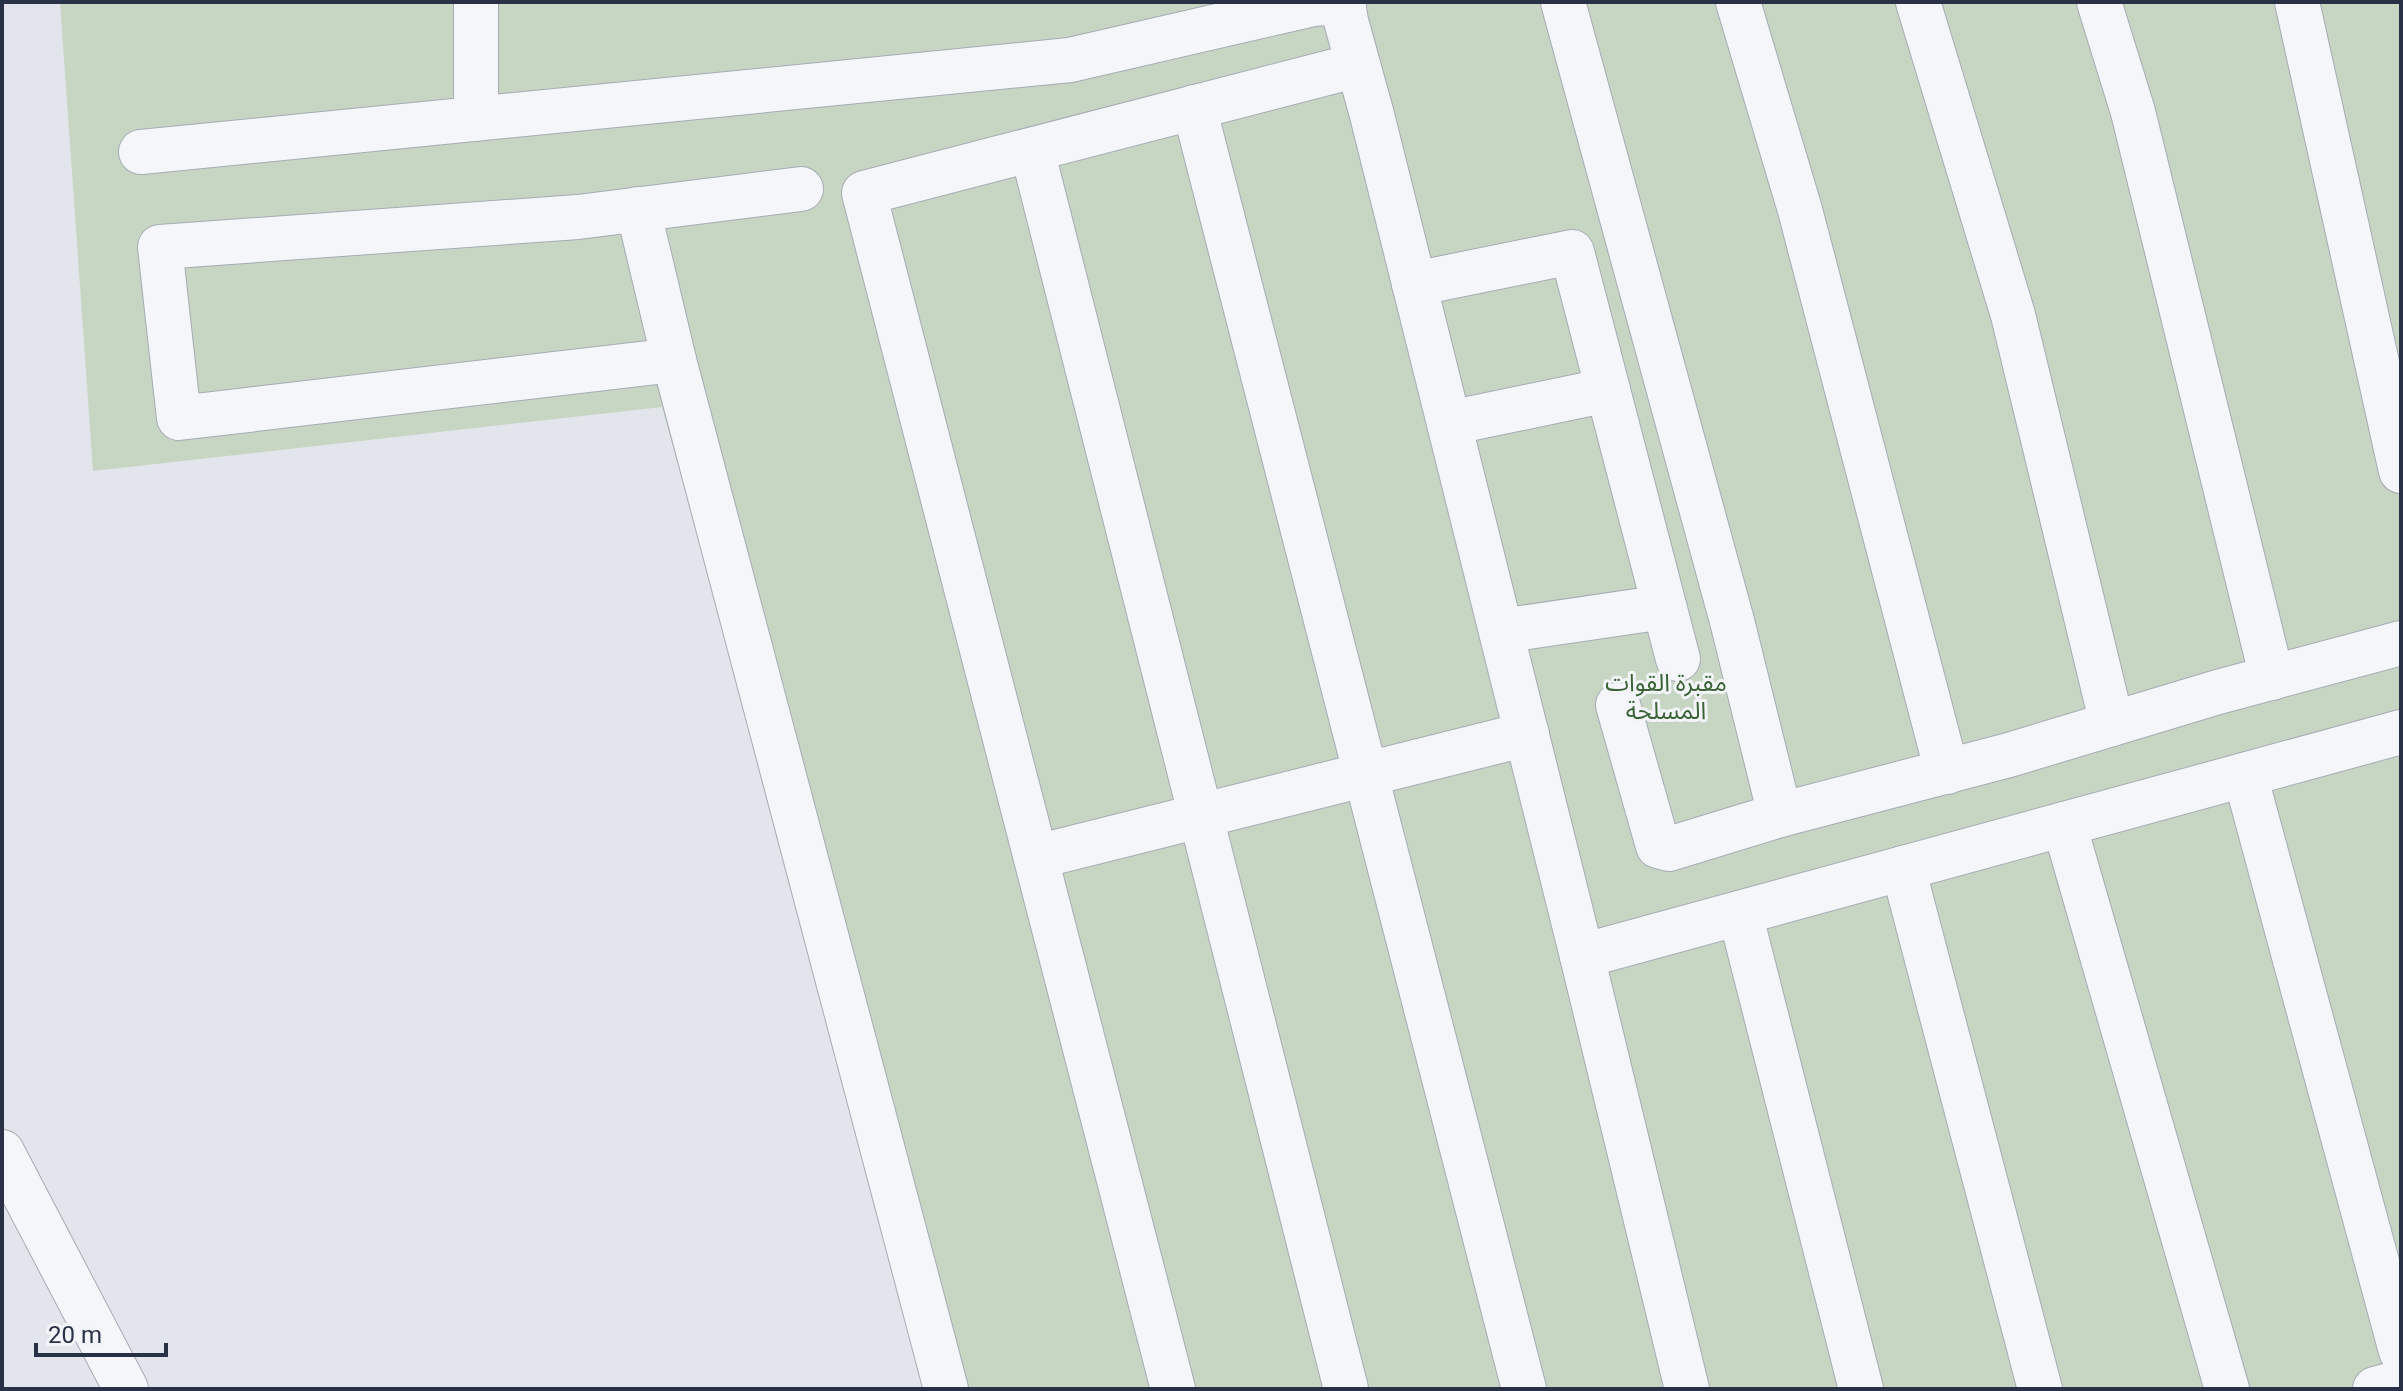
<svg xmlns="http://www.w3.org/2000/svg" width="2403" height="1391" font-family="Roboto,'Noto Sans Arabic',sans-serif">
<rect width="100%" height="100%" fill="#e2e5eb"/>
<path fill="#c6d6c2" d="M60 2H2401V1389H936L662 407 93 471Z"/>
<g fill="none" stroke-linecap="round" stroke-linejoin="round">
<defs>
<g id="minor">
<path d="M476 2V119"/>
<path d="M1343 2 1346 21 1372 115 1582 956 1687 1389"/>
<path d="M1563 2 1732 621 1780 815"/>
<path d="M1738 2 1800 210 1947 772"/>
<path d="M1918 2 2013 315 2112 724"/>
<path d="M2099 2 2133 112 2272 678"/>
<path d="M2297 2 2401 471"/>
<path d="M1194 107 1524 1389"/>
<path d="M1032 150 1346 1389"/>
<path d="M141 152 1070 60 1313 4 1343 2"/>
<path d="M801 189 578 217 160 247 179 418 674 360 946 1389"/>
<path d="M638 209 674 360"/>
<path d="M1414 284 1572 252 1678 659"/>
<path d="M1449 423 1608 390"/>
<path d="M1501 631 1664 607"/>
<path d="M1618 705 1658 846 1669 849 1780 815 2009 755 2218 692 2401 643"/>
<path d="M2245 775 2401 1351"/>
<path d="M2064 824 2227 1389"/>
<path d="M1036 857 1527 734"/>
<path d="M1903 868 2040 1389"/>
<path d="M1740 913 1861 1389"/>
<path d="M1582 956 2401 732"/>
<path d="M2 1152 126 1389"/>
<path d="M1173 1389 864 193 1358 65"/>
<path d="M2375 1389 2401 1382"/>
</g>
</defs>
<use href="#minor" stroke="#a6abb6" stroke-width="46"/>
<use href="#minor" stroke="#f5f6f9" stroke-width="44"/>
</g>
<g text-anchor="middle" stroke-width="6" stroke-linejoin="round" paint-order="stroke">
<g font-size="24" fill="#3a6234" stroke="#f2f4f8">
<text x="1666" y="691">مقبرة القوات<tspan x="1666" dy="28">المسلحة</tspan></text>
</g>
</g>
<rect width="2403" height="1391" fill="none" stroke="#283145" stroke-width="8"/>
<path d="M36 1343v12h130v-12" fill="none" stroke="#283145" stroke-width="4"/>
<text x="48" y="1343" font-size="24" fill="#283145" stroke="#f2f4f8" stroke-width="6" paint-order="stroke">20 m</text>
</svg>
